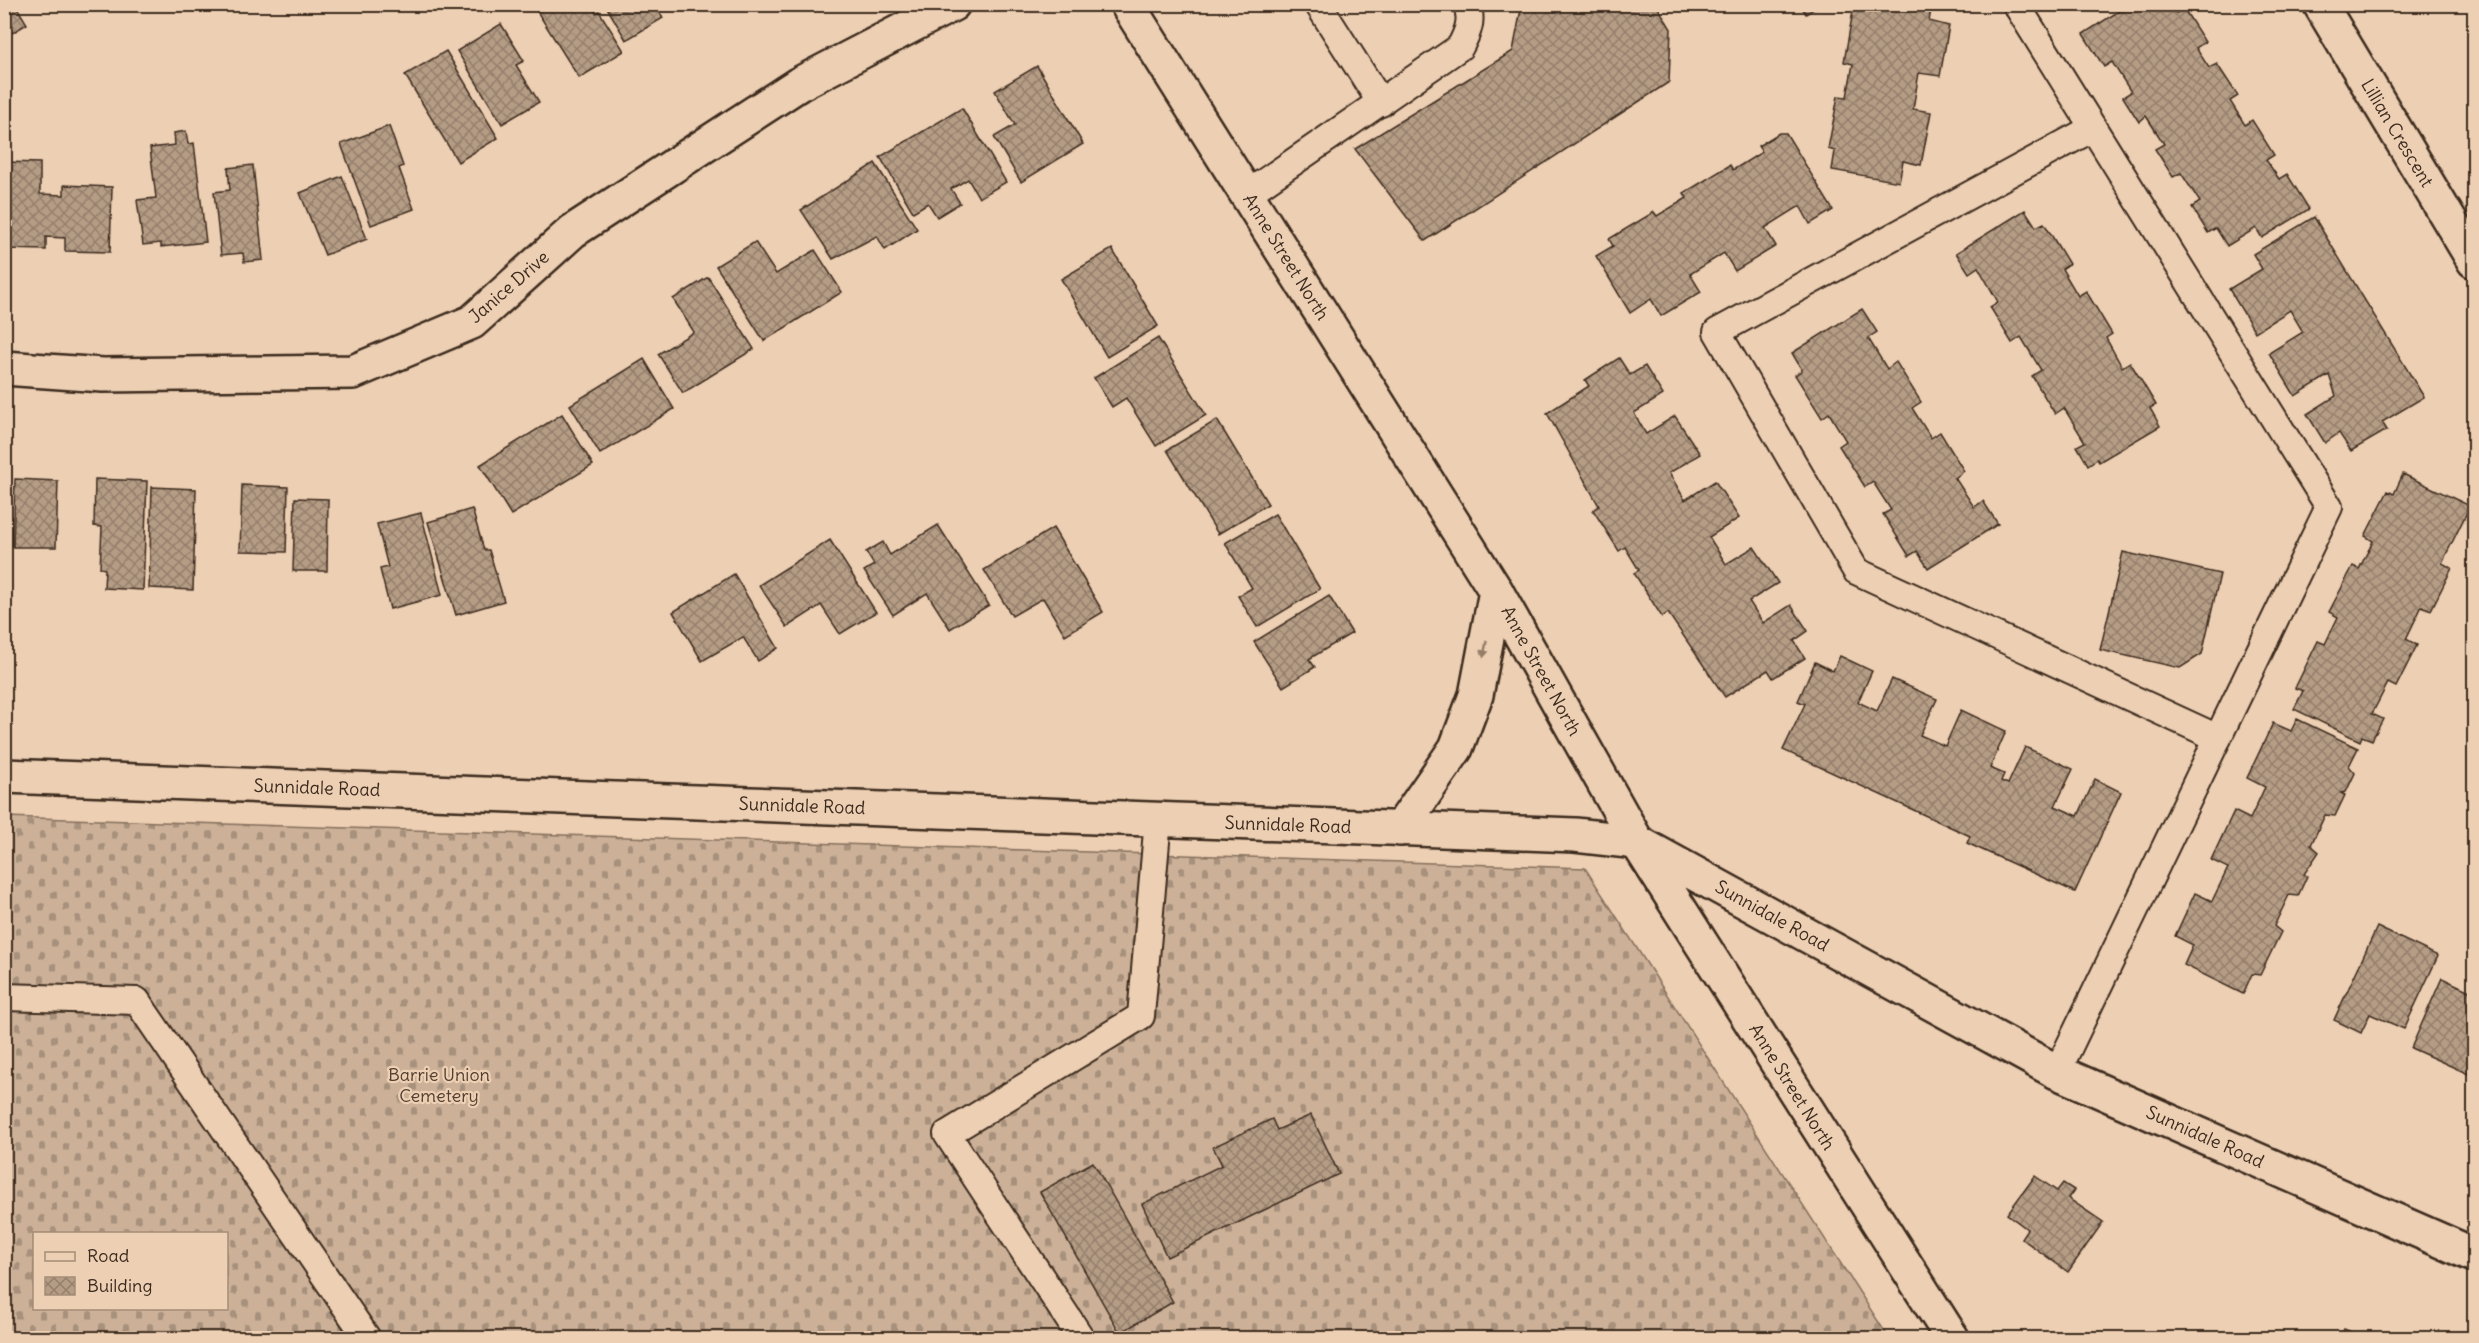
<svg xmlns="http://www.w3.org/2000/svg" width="2479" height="1343" font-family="Delius,sans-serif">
<defs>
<pattern id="cemetery-stones" width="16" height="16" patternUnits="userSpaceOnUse" patternTransform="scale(1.5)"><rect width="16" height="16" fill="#ccb198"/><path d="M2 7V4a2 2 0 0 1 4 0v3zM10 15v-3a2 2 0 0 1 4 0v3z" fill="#a7907b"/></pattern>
<pattern id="building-cross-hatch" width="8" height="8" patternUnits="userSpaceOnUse" patternTransform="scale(1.5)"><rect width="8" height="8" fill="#b59c85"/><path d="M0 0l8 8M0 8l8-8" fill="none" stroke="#947f6c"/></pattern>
</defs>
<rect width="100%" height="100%" fill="#edcfb3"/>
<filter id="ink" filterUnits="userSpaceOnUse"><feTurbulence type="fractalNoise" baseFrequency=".0167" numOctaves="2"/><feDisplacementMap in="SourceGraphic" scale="12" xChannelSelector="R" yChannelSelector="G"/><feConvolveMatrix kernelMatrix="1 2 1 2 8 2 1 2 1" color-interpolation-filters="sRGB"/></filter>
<g filter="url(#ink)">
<path fill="url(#cemetery-stones)" stroke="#846e5b" stroke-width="1.5" fill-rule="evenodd" d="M5 817 1585 868 1889 1338H5ZM34 1234H226V1308H34Z"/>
<g fill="url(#building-cross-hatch)" stroke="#3b2a1e" stroke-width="1.5">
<path d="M4 4H15L27 24 4 38Z"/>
<path d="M590 4 596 13 599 11 624 51 579 78 533 5Z"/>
<path d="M605 4H655L663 18 626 40Z"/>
<path d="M1522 4H1656L1671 29 1669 82 1425 241 1355 149 1513 51Z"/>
<path d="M1800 4H1821L1806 14Z"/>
<path d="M1861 4H1932L1929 21 1949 26 1940 76 1919 73 1913 109 1931 112 1921 165 1903 161 1899 182 1832 170 1835 151 1828 149 1838 96 1847 97 1853 64 1844 62 1853 11 1860 12Z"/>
<path d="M2130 4H2171L2176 13 2184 9 2205 42 2196 48 2209 68 2217 64 2238 96 2230 101 2245 125 2252 120 2274 155 2266 160 2279 179 2287 174 2309 209 2262 238 2256 228 2227 246 2216 228 2208 233 2192 207 2200 202 2181 173 2173 177 2155 149 2164 144 2146 116 2139 122 2123 97 2131 92 2112 62 2104 67 2083 34Z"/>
<path d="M501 24 524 61 516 65 539 102 502 124 457 51Z"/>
<path d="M446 51 498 138 458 162 405 75Z"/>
<path d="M1037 66 1083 144 1021 182 994 137 1015 125 995 91Z"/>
<path d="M962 108 1006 182 979 198 968 179 951 189 960 203 937 217 928 203 913 212 880 157Z"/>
<path d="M389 126 403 166 399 168 414 209 371 225 341 144Z"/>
<path d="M186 131 188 144 194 143 206 242 161 247V243L143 245 137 200 156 198 150 148 175 145 174 133Z"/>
<path d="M1779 133H1786L1833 210 1810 224 1800 206 1765 228 1776 246 1735 271 1724 253 1690 274 1701 292 1661 316 1651 299 1630 313 1596 256 1613 246 1609 239 1654 212 1657 216 1687 198 1684 193 1730 165 1733 170 1762 152 1758 146Z"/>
<path d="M4 162 40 163V194L64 195V185L112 187 110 252 65 251V238L46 237V250L4 249Z"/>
<path d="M875 163 917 229 885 250 877 236 833 259 801 210Z"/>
<path d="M253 165 263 260 244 262 243 253 221 255 214 192 230 190 228 168Z"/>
<path d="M342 176 367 239 325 255 300 193Z"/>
<path d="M2025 210 2036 227 2044 223 2069 264 2062 269 2078 296 2086 291 2112 334 2106 338 2122 367 2130 362 2156 405 2150 408 2160 426 2099 462 2097 459 2088 465 2077 446 2085 442 2064 408 2055 414 2032 376 2041 370 2021 337 2012 343 1990 307 1998 302 1978 267 1969 273 1956 253Z"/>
<path d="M2314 217 2424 397 2382 422 2387 430 2351 451 2339 433 2325 443 2307 414 2336 396 2329 375 2295 396 2269 353 2303 332 2290 310 2255 332 2229 289 2262 269 2253 254Z"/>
<path d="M755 242 776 274 815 250 842 292 764 341 716 266Z"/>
<path d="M1112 249 1158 326 1107 357 1061 279Z"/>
<path d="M708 277 754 349 683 393 658 354 694 332 673 299Z"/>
<path d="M1862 309 1877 332 1868 338 1887 369 1896 362 1921 402 1912 408 1931 438 1940 432 1964 471 1955 478 1974 507 1983 501 1998 524 1928 568 1917 551 1909 556 1883 514 1891 510 1873 482 1865 487 1839 446 1846 441 1829 413 1822 418 1795 375 1802 370 1792 353Z"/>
<path d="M1158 338 1206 415 1156 446 1126 398 1112 407 1094 378Z"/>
<path d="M1619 358 1630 375 1645 366 1663 395 1634 413 1646 434 1675 416 1700 454 1669 473 1685 500 1715 481 1739 518 1709 537 1726 564 1754 547 1778 583 1749 601 1763 623 1791 605 1808 631 1794 641 1805 658 1773 678 1768 670 1725 697 1668 613 1662 617 1634 573 1639 570 1625 547 1619 551 1593 510 1599 506 1547 413 1589 386 1585 380Z"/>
<path d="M644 359 674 409 600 454 570 405Z"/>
<path d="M562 414 593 465 511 515 480 465Z"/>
<path d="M1217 420 1268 504 1218 534 1167 450Z"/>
<path d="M2403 474 2470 506 2442 563 2452 568 2431 610 2422 606 2406 639 2417 645 2396 687 2388 683 2372 714 2383 719 2372 740 2362 736 2360 741 2294 709 2303 691 2295 688 2318 641 2325 644 2338 617 2329 612 2353 566 2359 569 2373 541 2365 536 2388 491 2394 494Z"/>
<path d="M15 479 58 481 56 547H13Z"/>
<path d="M95 479 147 481 143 590 104 588 105 569 100 568 102 527 94 526Z"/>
<path d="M242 485 288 487 286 552 240 551Z"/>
<path d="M152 487 196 489 193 590 149 588Z"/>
<path d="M295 498 328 499 327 571H293Z"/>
<path d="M472 509 484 550H489L504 601 456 615 428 522Z"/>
<path d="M421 513 442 595 390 609 380 569 388 567 377 524Z"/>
<path d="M1275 514 1320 589 1257 627 1238 596 1252 588 1225 543Z"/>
<path d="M938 525 989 605 950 629 927 593 893 615 864 571 874 565 866 552 883 542 890 555Z"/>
<path d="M1053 528 1103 612 1065 635 1043 598 1012 616 984 570Z"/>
<path d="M830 540 876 612 840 634 821 605 787 627 759 585Z"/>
<path d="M2123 552 2220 574 2202 654 2180 668 2100 650Z"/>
<path d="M734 574 778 648 758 661 743 637 702 661 673 612Z"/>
<path d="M1329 596 1352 633 1309 659 1315 667 1283 687 1254 642Z"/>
<path d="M1840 656 1872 671 1858 702 1877 711 1892 679 1937 699 1920 735 1945 746 1961 710 2006 731 1990 768 2004 774 2001 781 2008 784 2025 747 2073 769 2055 806 2078 816 2095 779 2121 792 2075 892 1967 843 1970 836 1783 750 1805 704 1798 701 1815 662 1833 671Z"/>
<path d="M2297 719 2358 748 2349 766 2355 773 2346 792 2341 793 2345 795 2335 816 2325 815 2311 845 2319 852 2304 874 2307 876 2298 896 2289 895 2274 926 2281 932 2260 975 2252 974 2243 994 2184 965 2193 945 2175 936 2195 893 2212 901 2228 868 2211 860 2234 811 2250 819 2265 787 2247 778 2273 723 2291 731Z"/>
<path d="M2377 927 2438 956 2404 1029 2370 1014 2361 1033 2334 1020Z"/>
<path d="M2442 978 2474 993 2473 1076 2411 1048Z"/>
<path d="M1311 1115 1339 1174 1167 1257 1142 1204 1222 1165 1213 1147 1272 1119 1277 1130Z"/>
<path d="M1093 1162 1173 1302 1120 1333 1040 1192Z"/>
<path d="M2035 1176 2057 1191 2063 1183 2074 1190 2068 1198 2103 1222 2068 1272 2021 1238 2027 1229 2007 1214Z"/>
<path d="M2344 1329 2366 1338H2340Z"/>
</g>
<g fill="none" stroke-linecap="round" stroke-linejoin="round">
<defs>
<g id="lane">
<path d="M1318 4 1381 103"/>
<path d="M2016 4 2329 507 2057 1072"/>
<path d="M2093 128 1717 332 1856 571 2218 738"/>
<path d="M1247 194 1460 47C1467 34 1474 19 1466 4"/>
<path d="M4 997 137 1001 367 1338"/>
<path d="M1081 1338 947 1134 1141 1016 1158 819"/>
</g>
<g id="street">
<path d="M2320 4 2474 261"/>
<path d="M4 368 103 375 353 372 472 322 573 231 799 84 953 4"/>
</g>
<g id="secondary">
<path d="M1127 4 1496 591 1637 842 1952 1338"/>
<path d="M4 776 1575 835 1637 842 2057 1072 2474 1255"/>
<path d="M1400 829 1456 748 1476 695 1496 591"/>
</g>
</defs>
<use href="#lane" stroke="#3b2a1e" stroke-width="30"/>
<use href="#street" stroke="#3b2a1e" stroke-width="38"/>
<use href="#secondary" stroke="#3b2a1e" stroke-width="38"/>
<use href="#lane" stroke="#edcfb3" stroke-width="26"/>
<use href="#street" stroke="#edcfb3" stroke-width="33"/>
<use href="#secondary" stroke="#edcfb3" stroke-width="33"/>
</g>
<defs><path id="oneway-solid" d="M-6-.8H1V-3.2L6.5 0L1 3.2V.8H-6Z" transform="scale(1.5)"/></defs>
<use fill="#947c68" href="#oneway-solid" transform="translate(1485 649) rotate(101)"/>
</g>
<g text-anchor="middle" stroke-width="4.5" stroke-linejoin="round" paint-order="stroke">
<g font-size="18" fill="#3b2a1e" stroke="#edcfb3">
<text transform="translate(2397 133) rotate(59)" y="6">Lillian Crescent</text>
<text transform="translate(1286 257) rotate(58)" y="6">Anne Street North</text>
<text transform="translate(509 287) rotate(-41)" y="6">Janice Drive</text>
<text transform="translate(1541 671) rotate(61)" y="6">Anne Street North</text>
<text transform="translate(317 788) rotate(2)" y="6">Sunnidale Road</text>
<text transform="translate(802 806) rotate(2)" y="6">Sunnidale Road</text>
<text transform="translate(1288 825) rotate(2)" y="6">Sunnidale Road</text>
<text transform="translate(1772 916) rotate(29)" y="6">Sunnidale Road</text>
<text transform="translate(1792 1087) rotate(58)" y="6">Anne Street North</text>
<text transform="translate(2205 1137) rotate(24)" y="6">Sunnidale Road</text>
</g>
<g font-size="18" fill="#513e30" stroke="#edcfb3">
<text x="439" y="1081">Barrie Union<tspan x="439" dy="21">Cemetery</tspan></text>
</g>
</g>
<rect width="2479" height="1343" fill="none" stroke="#edcfb3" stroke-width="24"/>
<rect x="12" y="12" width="2455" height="1319" fill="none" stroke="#3b2a1e" stroke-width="2" filter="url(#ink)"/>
<rect x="33" y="1232" width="195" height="78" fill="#edcfb3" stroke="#a68d77" stroke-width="1.5"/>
<rect x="45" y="1252" width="30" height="9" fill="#edcfb3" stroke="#a68d77" stroke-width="1.5"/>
<text x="87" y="1262" font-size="18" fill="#3b2a1e">Road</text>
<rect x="45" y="1277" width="30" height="18" fill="url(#building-cross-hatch)" stroke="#a68d77" stroke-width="1.5"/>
<text x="87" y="1292" font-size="18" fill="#3b2a1e">Building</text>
</svg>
